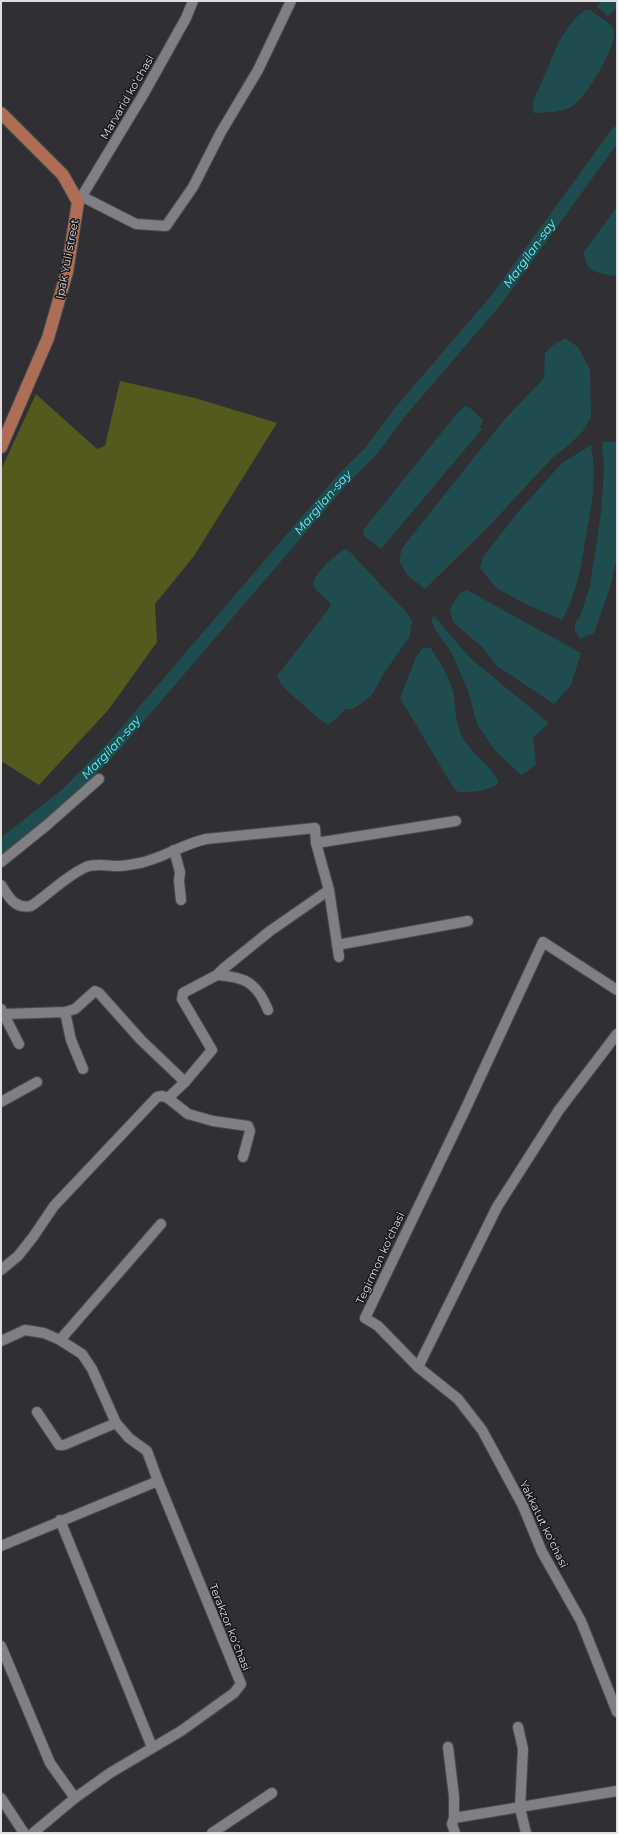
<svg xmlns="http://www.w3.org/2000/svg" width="618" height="1834" font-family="Montserrat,sans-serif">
<rect width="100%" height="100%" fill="#303034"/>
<path fill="#54591e" d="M120 381 195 398 277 423 194 556 155 604 157 642 109 709 39 785 1 761V470L36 394 97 449 105 446Z"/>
<g fill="#1f4c4f">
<path d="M601 1H616L617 7 608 16 597 7Z"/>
<path d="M585 10H590C596 15 610 22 614 29 618 45 585 100 571 107 560 113 546 112 534 113 530 102 537 93 541 84 551 62 558 36 576 18 579 15 582 13 585 10Z"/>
<path d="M617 207V275L612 276 599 273 588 267 583 253Z"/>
<path d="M565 338 578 347 590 370 591 417 583 431 569 445 552 458 490 525 425 589 407 575 399 560 402 548 504 420 544 378 545 353 553 345Z"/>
<path d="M465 406 470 408 483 420 480 427 482 429 381 549 363 535 364 529 458 412Z"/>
<path d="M602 442H617V556L611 585 594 633 580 639 575 630V624L581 614 590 586 601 513 604 471Z"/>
<path d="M591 445C597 476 592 506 586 536 581 566 577 593 562 620L524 603 496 588 480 568 483 557 519 511 562 463Z"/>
<path d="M345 549 350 552 407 613 412 621 410 636 384 673 372 695 353 709H345L335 720 328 724 323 722 283 687 277 676 328 610 331 604 317 591 313 584C316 571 333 557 345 549Z"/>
<path d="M467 590 581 653 571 685 554 704 497 666 483 648 453 622 450 609 459 594Z"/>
<path d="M434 616 470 658 549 723 533 738 536 765 521 775 494 749 477 724 468 690 451 652 436 631 431 620Z"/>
<path d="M423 648H431C439 662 450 677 453 692 456 707 455 726 464 740 474 755 490 765 499 782 491 791 470 793 458 792L453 787 400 698 416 657Z"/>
</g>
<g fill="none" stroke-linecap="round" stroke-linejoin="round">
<path stroke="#1f4c4f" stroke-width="13" id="s1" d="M1 846 68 793 115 745 342 480 371 451 401 411 496 300 617 133"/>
<defs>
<g id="minor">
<path d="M83 197 136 224 166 226 193 187 221 132 258 70 291 1"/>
<path d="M79 201 143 95 186 18 193 1"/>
<path d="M316 843 456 821"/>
<path d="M174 850 180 872 179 881 181 900"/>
<path d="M1 862 47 825 99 779"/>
<path d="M1 885C9 897 14 909 31 906 49 894 66 876 86 867 96 863 108 866 119 866 126 866 133 864 140 863 163 858 183 844 206 839L315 828 316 843 329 890 339 957"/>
<path d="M337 945 468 921"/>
<path d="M217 975C246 977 257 983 268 1010"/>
<path d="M617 990 543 942 464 1112 365 1318 378 1326 418 1367 458 1399 482 1430 523 1506 542 1552 581 1621 617 1712"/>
<path d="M1 1009 19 1044"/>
<path d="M65 1012 71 1040 83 1069"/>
<path d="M5 1014 65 1012 75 1009 95 991 99 993 141 1040 185 1082"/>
<path d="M168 1098 188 1114 213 1121 248 1126 250 1131 243 1157"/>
<path d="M1 1102 37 1082"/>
<path d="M1 1270 18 1256 33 1237 54 1206 157 1097 162 1096 168 1098 185 1082 212 1050 182 999 183 993 217 975 223 969 270 931 329 890"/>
<path d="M60 1340 161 1224"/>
<path d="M1 1341 25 1330 44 1333 60 1340 82 1354 92 1369 116 1423 129 1438 147 1451 158 1481 241 1684 234 1693 181 1731 110 1773 75 1798 33 1833"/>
<path d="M418 1367 497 1207 559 1110 617 1034"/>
<path d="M37 1412 59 1445H64L116 1423"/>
<path d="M60 1520 152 1747"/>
<path d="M1 1546 158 1481"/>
<path d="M1 1646 50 1763 75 1798"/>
<path d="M518 1727 523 1749 520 1808 526 1833"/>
<path d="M448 1747 454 1796V1818"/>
<path d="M1 1798 24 1833"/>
<path d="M212 1833 272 1793"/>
<path d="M455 1833 452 1824 454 1818 617 1791"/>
</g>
<path id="major" d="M1 113 63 175 78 202 67 272 48 338 1 447"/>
</defs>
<use href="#minor" stroke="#4c4c4f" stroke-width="12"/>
<use href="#major" stroke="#4c4c4f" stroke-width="14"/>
<use href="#minor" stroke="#7f7f84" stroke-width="10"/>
<use href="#major" stroke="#ad6e55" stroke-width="12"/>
</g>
<g text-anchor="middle" stroke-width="3" stroke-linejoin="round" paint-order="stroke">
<g font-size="11" fill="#dfdfe2" stroke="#18181a">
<text transform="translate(127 97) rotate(-60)" y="4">Marvarid koʻchasi</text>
<text transform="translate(67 259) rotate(-79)" y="4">Ipak Yuli street</text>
<text transform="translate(380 1258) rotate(-65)" y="4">Tegirmon koʻchasi</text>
<text transform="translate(544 1524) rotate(64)" y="4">Yakkatut koʻchasi</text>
<text transform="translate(230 1627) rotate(68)" y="4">Terakzor koʻchasi</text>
</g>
<g font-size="12" font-style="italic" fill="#66f6ff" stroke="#18181a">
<text dy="4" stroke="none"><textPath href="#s1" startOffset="796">Margilan-say</textPath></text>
<text dy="4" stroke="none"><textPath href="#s1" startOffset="472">Margilan-say</textPath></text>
<text dy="4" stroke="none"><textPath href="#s1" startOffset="148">Margilan-say</textPath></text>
</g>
</g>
<rect width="618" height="1834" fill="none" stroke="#dfdfe2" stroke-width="4"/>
</svg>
